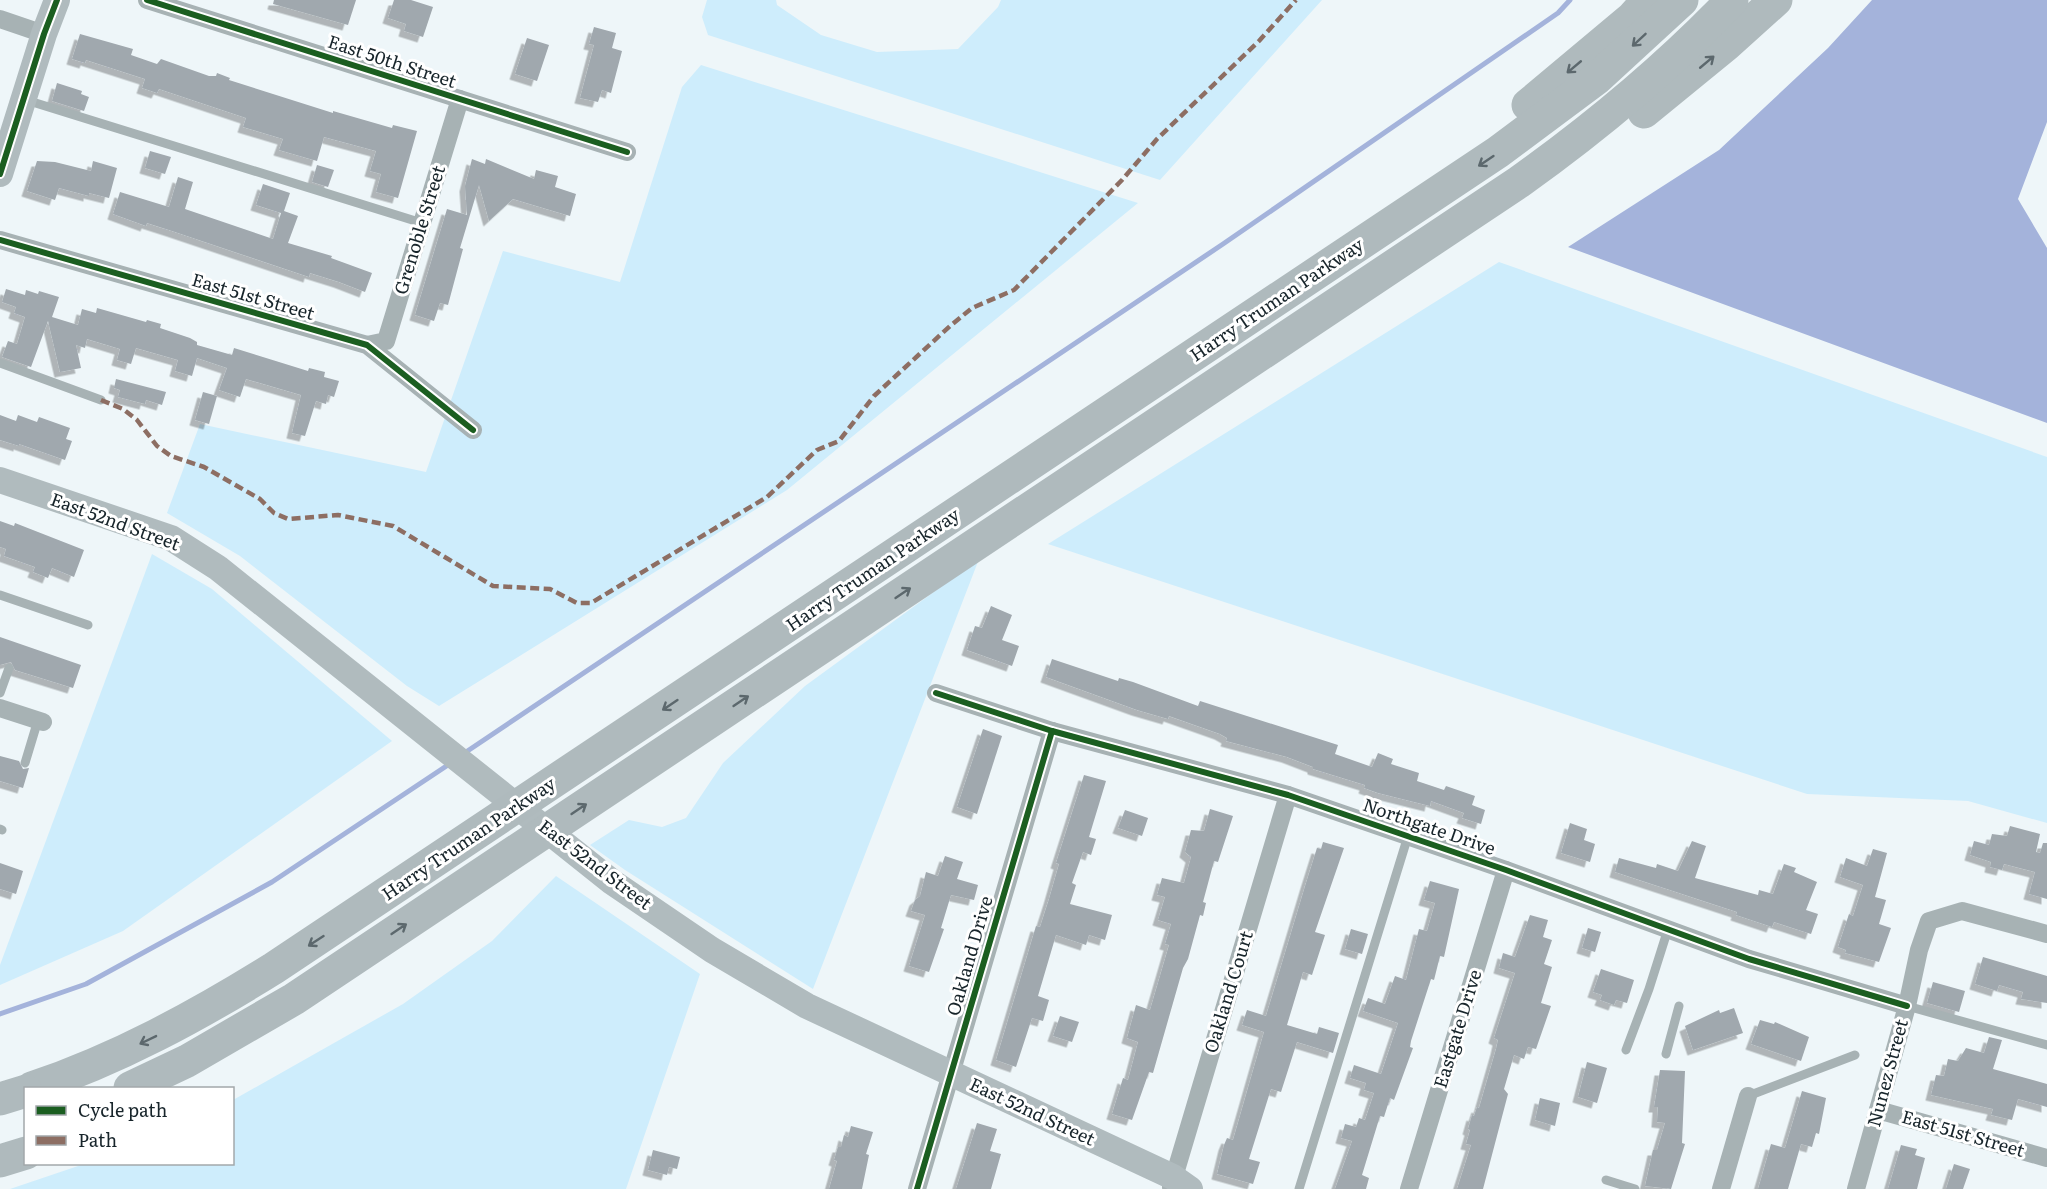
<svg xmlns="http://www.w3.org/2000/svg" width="2047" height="1189" font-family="Literata,serif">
<defs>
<filter id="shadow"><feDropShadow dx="-5.5" dy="5.5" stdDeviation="0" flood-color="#0004"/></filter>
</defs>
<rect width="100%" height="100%" fill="#eef6f9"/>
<g fill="#ceedfc">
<path d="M707 0H776L777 5 821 35 877 52 958 49 998 7 1001 0H1322L1160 180 708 35 702 17Z"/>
<path d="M701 65 1138 203 787 490 439 706 407 686 240 556 167 513 200 424 426 472 503 251 620 282 682 87Z"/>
<path d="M1499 262 2047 457V823L1968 801 1807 794 1048 544Z"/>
<path d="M152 554 212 589 392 741 123 931 0 985V965Z"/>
<path d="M979 559 813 989 625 870 590 845 629 820 662 827 686 818 723 763 805 686Z"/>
<path d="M556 876 700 974 626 1189H10L84 1164H232L233 1100 403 1004 492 941Z"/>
</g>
<path fill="#a4b3db" d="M1872 0H2047V122L2018 199 2047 248V423L1568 247 1719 150 1828 48Z"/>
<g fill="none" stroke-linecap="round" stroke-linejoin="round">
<g stroke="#a4b3db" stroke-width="5">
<path d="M463 754 1223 244 1558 13 1570 0"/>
<path d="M0 1014 86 984 272 882 451 763"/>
</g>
</g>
<g fill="#a0a8ae" filter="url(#shadow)">
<path d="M274 0H356L348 25 273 4Z"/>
<path d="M394 0H411L433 7 423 37 404 31 406 24 388 18Z"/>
<path d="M594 27 616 33 612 48 622 51 611 93 602 90 598 102 580 98 594 45 589 44Z"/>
<path d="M80 34 133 49 131 55 157 64 161 59 209 76H216L217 73 230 78 229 80 333 113V111L392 128 393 125 417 131 398 198 376 192 381 174 370 171 376 151 324 137 317 161 279 150 283 139 243 127 246 118 159 89 157 93 142 88 145 79 86 60 85 63 72 59Z"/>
<path d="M527 38 549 45 537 81 515 74Z"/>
<path d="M57 83 82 91 81 94 89 97 84 111 52 101Z"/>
<path d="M150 151 171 157 165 174 145 168Z"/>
<path d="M472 159 485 164 486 159 534 179 536 170 558 176 555 187 576 194 570 216 513 199 489 221 479 185 460 248 463 249 448 305 440 303 434 321 415 315 447 209 467 215 465 186Z"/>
<path d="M37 161 55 162 91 171 93 161 117 168 109 198 89 193V196L59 188 55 200 27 191Z"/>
<path d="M317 165 334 170 328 187 312 182Z"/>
<path d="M178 177 193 182 185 209 273 239 281 213 256 205 263 184 290 193 284 211 298 216 288 243 332 256 331 258 372 273 365 292 339 282 310 273 309 277 172 231 147 223 146 226 113 214 120 192 169 207Z"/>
<path d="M6 289 25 295 26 290 38 294 39 291 59 297 52 317 78 325 82 309 96 313 97 308 146 322 147 320 161 324 160 328 190 338 197 342V345L232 355 234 348 308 371 309 368 325 372 324 377 339 381 334 397 328 395 326 404 316 401 305 436 292 433 301 395 246 379 240 397 219 390 227 368 197 358 192 376 175 371 178 360 136 348 131 364 117 360 120 349 87 339 85 348 76 345 81 368 60 372 48 321 31 367 2 357 8 341 17 344 25 317 14 313 16 307 2 302Z"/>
<path d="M116 379 166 392 162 405 146 400 145 404 118 397 120 390 114 388Z"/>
<path d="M203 392 217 396 209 424 195 420Z"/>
<path d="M0 415 16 421 18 415 37 422 39 417 70 428 66 439 72 441 65 460 19 444V446L0 440Z"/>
<path d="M0 521 14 526 15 523 84 550 74 577 52 568 48 578 33 572 35 567 4 556 6 549 0 547Z"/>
<path d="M991 606 1012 615 1002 640 1019 646 1012 666 967 650 975 626 982 628Z"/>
<path d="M0 637 81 665 73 688 15 670 11 662 0 665Z"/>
<path d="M1052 659 1118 681 1119 678 1133 682 1198 706 1200 701 1338 745 1335 754 1372 767 1378 753 1393 759 1391 764 1419 773 1417 781 1444 790 1446 786 1475 796 1472 805 1485 810 1481 824 1462 818 1464 813 1431 801 1430 806 1378 793 1364 788 1365 785 1313 769V767L1287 757 1226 741 1227 738 1220 734 1169 716 1168 719 1137 710 1046 677Z"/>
<path d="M983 729 1002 736 977 814 957 807Z"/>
<path d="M0 756 19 761 23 769 29 768 23 788 0 781Z"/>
<path d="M1084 775 1106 781 1089 837 1096 839 1091 855 1083 852 1072 883 1076 885 1070 904 1112 915 1105 940 1089 935 1086 945 1056 935 1038 996 1049 1000 1043 1021 1032 1018 1016 1067 996 1060 1036 926 1040 927 1049 899 1059 864 1056 863Z"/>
<path d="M1210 809 1233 816 1218 862 1214 861 1203 902 1206 903 1203 916 1200 915 1188 959 1183 968 1153 1073 1149 1072 1132 1120 1112 1114 1123 1078 1128 1080 1138 1042 1127 1038 1136 1005 1150 1010 1169 945 1165 944 1171 924 1158 920 1165 897 1157 895 1162 878 1184 883 1191 857 1185 852 1191 830 1204 831Z"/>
<path d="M1125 810 1148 818 1142 836 1118 828Z"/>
<path d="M1570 823 1587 829 1584 840 1595 844 1590 862 1561 853Z"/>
<path d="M2010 826 2040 834 2036 852 2040 853 2043 843H2047V899L2029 894 2035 872 2004 864 2002 870 1990 867 1991 862 1970 855 1974 841 1989 845 1992 834 2007 836Z"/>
<path d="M1692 841 1706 846 1695 878 1758 895 1759 890 1773 894 1784 864 1796 868 1794 872 1817 882 1806 910 1818 914 1811 934 1774 922 1772 927 1736 915 1737 912 1615 872 1619 858 1656 868 1657 864 1678 871Z"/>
<path d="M1323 842 1344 848 1315 932 1325 935 1312 975 1303 972 1287 1025 1317 1034 1319 1027 1339 1033 1333 1053 1297 1042 1281 1092 1271 1089 1249 1159 1260 1162 1253 1184 1217 1174 1224 1145 1227 1138 1233 1140 1264 1032 1242 1025 1247 1010 1266 1016 1306 883 1317 848 1321 849Z"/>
<path d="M1873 849 1887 853 1875 897 1886 900 1879 924 1891 928 1879 962 1845 953 1846 950 1838 947 1849 914 1853 916 1863 885 1840 877 1846 858 1867 866Z"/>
<path d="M945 856 963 862 957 879 978 885 974 900 951 895 941 928 944 929 929 972 909 966 925 915 911 911 915 900 920 896 926 872 938 876Z"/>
<path d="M0 863 23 871 16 894 0 889Z"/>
<path d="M1430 881 1459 889 1444 957 1440 956 1434 980 1431 979 1411 1041 1410 1047 1413 1048 1394 1100 1390 1098 1384 1117 1380 1116 1362 1175 1369 1178 1366 1189H1335L1352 1141 1341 1138 1345 1124 1356 1127 1359 1118 1365 1120 1374 1093 1364 1090 1366 1083 1350 1078 1354 1065 1381 1074 1398 1023 1363 1011 1368 998 1385 1004 1395 976 1406 980 1419 929 1427 931 1435 903 1424 900Z"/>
<path d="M1530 915 1548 920 1543 937 1552 940 1544 964 1552 967 1541 1003 1551 1006 1536 1049 1528 1047 1524 1059 1514 1055 1504 1089 1508 1094 1483 1189H1457L1471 1145 1466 1144 1470 1130 1468 1129 1472 1115 1474 1116 1477 1107 1479 1108 1496 1049 1498 1040 1494 1038 1515 973 1499 968 1503 953 1515 957Z"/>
<path d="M1588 928 1601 932 1595 952 1582 948Z"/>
<path d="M1351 929 1368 934 1362 954 1345 949Z"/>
<path d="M1983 957 2047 976V1003L2021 999 2023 992 1999 985 1997 991 1975 984Z"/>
<path d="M1601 969 1634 980 1627 1003 1616 1000 1614 1005 1600 1000 1602 995 1593 992Z"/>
<path d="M1933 982 1965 991 1959 1012 1927 1003Z"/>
<path d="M1734 1008 1743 1033 1693 1050 1685 1026 1719 1010 1720 1013Z"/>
<path d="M1060 1016 1079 1022 1072 1042 1053 1036Z"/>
<path d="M1760 1020 1774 1024 1775 1022 1809 1037 1801 1061 1751 1044Z"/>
<path d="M1989 1037 2002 1040 1993 1069 2047 1084V1107L2018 1099 2012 1120 1991 1115 1993 1109 1931 1095 1936 1075 1944 1076 1948 1059 1958 1061 1966 1048 1984 1053Z"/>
<path d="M1587 1062 1607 1068 1597 1103 1578 1097Z"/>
<path d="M1660 1070 1685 1071 1682 1143 1685 1144 1671 1189 1645 1186 1653 1150H1657L1665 1123 1657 1122 1658 1107H1654Z"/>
<path d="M1802 1091 1826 1098 1819 1134 1816 1133 1812 1147 1801 1144 1788 1189H1758L1771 1144 1785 1148Z"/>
<path d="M1540 1098 1560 1103 1555 1126 1535 1120Z"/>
<path d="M977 1123 997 1129 990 1151 1001 1154 991 1189H956Z"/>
<path d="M851 1126 873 1132 866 1154 869 1155 862 1189H829L837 1161 834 1160 838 1147H841L844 1135 848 1137Z"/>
<path d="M1901 1145 1917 1149 1915 1155 1925 1158 1917 1189H1888Z"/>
<path d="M653 1150 680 1157 677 1169 669 1167 667 1175 648 1170Z"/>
<path d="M1954 1164 1970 1169 1963 1189H1946Z"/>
</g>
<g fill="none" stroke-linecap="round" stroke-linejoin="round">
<g stroke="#a7b2b4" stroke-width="9">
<path d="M26 100 422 223"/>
<path d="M0 363 101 400"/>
<path d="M0 595 88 625"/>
<path d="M0 693 9 668"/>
<path d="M25 763 38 720"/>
<path d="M0 829 2 830"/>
<path d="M1907 1006 2047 1045"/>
<path d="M1626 1050 1649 989 1668 929"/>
<path d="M1666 1054 1679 1006"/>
<path d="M1748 1096 1855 1055"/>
<path d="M1606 1180 1635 1189"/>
<path d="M1299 1189 1408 836"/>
</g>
<g stroke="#a7b2b4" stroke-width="18">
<path d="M147 0 627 152"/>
<path d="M0 19 44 34"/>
<path d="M0 240 367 345 473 430"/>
<path d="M367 345 386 341 460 99"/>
<path d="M936 693 1052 731 1288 795 1506 870 1749 959 1907 1006"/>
<path d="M0 708 43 722"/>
<path d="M1878 1110 2047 1158"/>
<path d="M1171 1187 1288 795"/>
<path d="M917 1189 1052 731"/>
<path d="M1409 1189 1506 870"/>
<path d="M1721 1189 1748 1096"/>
<path d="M1856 1189 1907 1006 1919 950 1929 921 1962 911 2047 934"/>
</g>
<g stroke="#b0bbbe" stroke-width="26">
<path d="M0 174 44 34 57 0"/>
<path d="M0 480 171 538 218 568 612 882 712 950 807 1006 1173 1177 1190 1189"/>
</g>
<g stroke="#afbabd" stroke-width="33">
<path d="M1528 105 1632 18 1648 0"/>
<path d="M1644 112 1726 45 1776 0"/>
<path d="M32 1088C118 1059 197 1016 274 968L1498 152 1596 79 1682 0"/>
<path d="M130 1088 187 1061 294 999 1519 182C1596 127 1667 68 1732 0"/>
<path d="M0 1099 26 1091"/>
<path d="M0 1161 26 1153"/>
</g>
<path stroke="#8d6e63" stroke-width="4.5" stroke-dasharray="9 4.5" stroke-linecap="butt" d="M101 400 123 409 137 420 157 446 171 456 204 467 260 499 274 513 288 519 338 515 393 526 493 586 550 589 577 603H591L767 497 817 450 839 441 874 396 950 326 972 308 1014 290 1122 180 1157 139 1259 41 1296 0"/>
<defs>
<g id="cycleway">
<path d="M147 0 627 152"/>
<path d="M0 174 44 34 57 0"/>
<path d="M0 240 367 345 473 430"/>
<path d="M936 693 1052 731 1288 795 1506 870 1749 959 1907 1006"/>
<path d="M917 1189 1052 731"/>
</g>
</defs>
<use href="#cycleway" stroke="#fff" stroke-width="10"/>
<use href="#cycleway" stroke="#1b5e20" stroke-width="6"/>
</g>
<defs><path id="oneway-shaft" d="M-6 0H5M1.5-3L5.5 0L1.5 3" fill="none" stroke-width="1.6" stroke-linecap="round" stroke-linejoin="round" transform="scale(1.5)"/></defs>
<g stroke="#5c686d">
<use href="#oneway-shaft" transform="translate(1639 40) rotate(137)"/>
<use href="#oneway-shaft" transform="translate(1707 62) rotate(-40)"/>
<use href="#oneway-shaft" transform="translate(1574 67) rotate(140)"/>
<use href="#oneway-shaft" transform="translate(1486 161) rotate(146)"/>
<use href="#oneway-shaft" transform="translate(903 593) rotate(-34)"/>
<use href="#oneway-shaft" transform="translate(741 701) rotate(-34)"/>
<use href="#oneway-shaft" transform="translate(670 705) rotate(146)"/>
<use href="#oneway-shaft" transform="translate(579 809) rotate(-34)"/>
<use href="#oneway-shaft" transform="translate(399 929) rotate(-34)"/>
<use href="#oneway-shaft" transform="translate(316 941) rotate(147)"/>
<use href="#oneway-shaft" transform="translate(148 1040) rotate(154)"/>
</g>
<g text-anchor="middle" stroke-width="6" stroke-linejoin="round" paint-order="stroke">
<g font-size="18" fill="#18252b" stroke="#fff">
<text transform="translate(392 62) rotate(18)" y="6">East 50th Street</text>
<text transform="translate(420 230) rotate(-73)" y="6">Grenoble Street</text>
<text transform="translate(253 297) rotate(16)" y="6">East 51st Street</text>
<text transform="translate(1277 300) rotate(-34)" y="6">Harry Truman Parkway</text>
<text transform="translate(115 522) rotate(20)" y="6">East 52nd Street</text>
<text transform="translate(873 570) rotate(-34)" y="6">Harry Truman Parkway</text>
<text transform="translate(1429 827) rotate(19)" y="6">Northgate Drive</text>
<text transform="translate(469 839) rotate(-34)" y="6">Harry Truman Parkway</text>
<text transform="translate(595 865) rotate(37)" y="6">East 52nd Street</text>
<text transform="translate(970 956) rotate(-74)" y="6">Oakland Drive</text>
<text transform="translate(1229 992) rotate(-73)" y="6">Oakland Court</text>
<text transform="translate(1458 1029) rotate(-73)" y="6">Eastgate Drive</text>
<text transform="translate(1888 1073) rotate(-75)" y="6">Nunez Street</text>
<text transform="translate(1032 1112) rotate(25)" y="6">East 52nd Street</text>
<text transform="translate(1963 1134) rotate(16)" y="6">East 51st Street</text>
</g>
</g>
<rect x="24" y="1087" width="210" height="78" fill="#ffffff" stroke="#a3a8aa" stroke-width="1.5"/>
<rect x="36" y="1106" width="30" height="9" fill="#1b5e20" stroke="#a3a8aa" stroke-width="1.5"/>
<text x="78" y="1117" font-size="18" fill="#18252b">Cycle path</text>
<rect x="36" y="1136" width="30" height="9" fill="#8d6e63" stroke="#a3a8aa" stroke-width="1.5"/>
<text x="78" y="1147" font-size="18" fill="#18252b">Path</text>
</svg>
